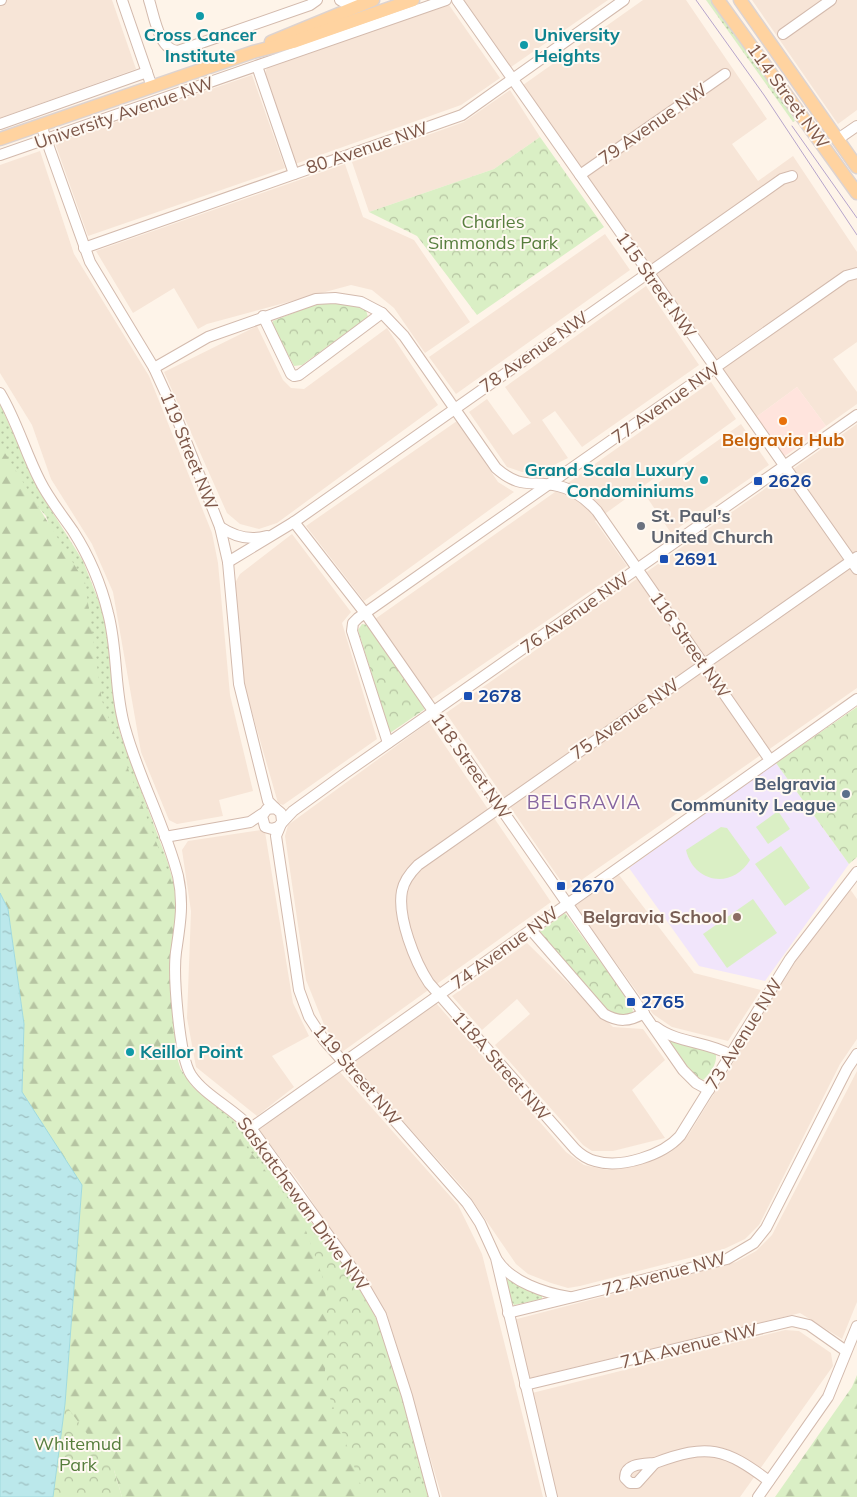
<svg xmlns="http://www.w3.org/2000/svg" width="857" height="1497" font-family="Mulish,sans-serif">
<defs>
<pattern id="grass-dots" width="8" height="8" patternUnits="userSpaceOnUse" patternTransform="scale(1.25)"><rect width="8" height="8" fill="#daefc5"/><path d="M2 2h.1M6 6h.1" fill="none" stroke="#b6c4a2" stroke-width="1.8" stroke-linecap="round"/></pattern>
<pattern id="forest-firs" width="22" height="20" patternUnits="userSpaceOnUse" patternTransform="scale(1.25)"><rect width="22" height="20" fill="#daefc5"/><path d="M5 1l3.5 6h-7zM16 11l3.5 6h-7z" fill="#b6c4a2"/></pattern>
<pattern id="park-crowns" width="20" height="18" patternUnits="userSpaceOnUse" patternTransform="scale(1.25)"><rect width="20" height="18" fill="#daefc5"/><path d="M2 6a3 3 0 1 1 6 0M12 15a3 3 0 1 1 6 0" fill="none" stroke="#b6c4a2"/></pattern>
<pattern id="water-ripples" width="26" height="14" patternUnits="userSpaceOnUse" patternTransform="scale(1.25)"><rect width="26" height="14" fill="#bbe8eb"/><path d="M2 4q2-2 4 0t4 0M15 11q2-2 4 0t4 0" fill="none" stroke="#9dbfc0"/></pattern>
</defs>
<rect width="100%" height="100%" fill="#fef4e9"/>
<g fill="#f7e5d7">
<path d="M0 0H112L136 69 0 118Z"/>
<path d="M464 0H608L511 67Z"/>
<path d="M643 0H686L767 119 732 144 758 181 793 156 857 252V342L833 359 857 392V404L826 426 797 387 755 418 523 85Z"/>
<path d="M752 0H857V110L838 124Z"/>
<path d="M449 5 500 78 461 105 295 164 265 74 267 67Z"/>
<path d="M252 75 285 168 88 236 55 143Z"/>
<path d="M510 90 540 137 494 169 369 212 352 162 464 122Z"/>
<path d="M40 151 74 254 149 376 212 533 218 563 230 695 253 791 219 800 223 816 177 824 169 820 141 752 113 592 92 544 51 479 32 425 0 373V165Z"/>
<path d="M345 164 363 217 414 240 470 322 425 353 394 308 372 290 351 285 207 324 198 329 174 288 133 313 96 251Z"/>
<path d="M605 234 630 270 456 394 429 357Z"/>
<path d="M646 286 699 365 582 447 555 411 542 420 568 458 544 470 522 472 507 467 469 412 487 399 513 435 531 423 505 387Z"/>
<path d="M257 326 283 380 291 388 304 389 387 328 438 405 277 523 259 529 240 524 227 513 164 372Z"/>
<path d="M711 382 736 419 595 521 627 566 432 699 375 619Z"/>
<path d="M457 421 498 482 514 492 364 601 306 526Z"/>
<path d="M741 424 769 465 671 533 644 493Z"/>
<path d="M857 424V688L567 890 446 713Z"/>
<path d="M292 534 351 612 342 623 377 739 283 805 278 803 243 681 235 583 240 574Z"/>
<path d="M429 722 551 902 342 1052 325 1027 306 980 285 836 288 825Z"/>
<path d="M261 830 265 832 293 1003 309 1036 272 1056 294 1087 257 1116 196 1067 187 1018 191 911 182 850 188 841Z"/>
<path d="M619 875 694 973 761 990 728 1041 672 1027 653 1014 575 906Z"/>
<path d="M850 889 857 899V1039L840 1064 759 1225 745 1239 724 1249 580 1286 568 1288 551 1283 528 1274 516 1264 466 1191 352 1064 436 1003 566 1152 584 1165 607 1170 653 1160 671 1152 689 1134 794 964Z"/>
<path d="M527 943 613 1027 643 1029 665 1060 632 1090 665 1138 613 1151H592L583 1145 495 1045 530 1014 517 999 482 1030 452 996Z"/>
<path d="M857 1071V1302L842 1339 800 1313 530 1378 513 1320 736 1262 756 1251 772 1235Z"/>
<path d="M340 1072 458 1205 482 1254 543 1497H442L387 1314 299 1182 259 1130Z"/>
<path d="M785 1330 799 1331 831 1353 833 1366 740 1497H556L532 1393Z"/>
</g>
<path fill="#ffe4dd" d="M797 387 826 426 785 456 781 455 755 418Z"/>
<path fill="#f1e5fb" d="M776 763 849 864 765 981 699 966 629 868Z"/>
<g fill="url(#grass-dots)">
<path d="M706 0H713L784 102 795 121 793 122Z"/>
<path d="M0 404 38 489 83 561 103 612 109 646 114 702 120 733 168 863 175 888 177 924 170 960 176 1052 179 1067 194 1089 226 1112 238 1125 352 1277C396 1347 409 1418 429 1497H365L181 1093 130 795 46 516 0 465Z"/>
<path d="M508 1277 542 1293V1299L514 1305 510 1300 506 1279Z"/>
</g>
<g fill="url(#forest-firs)">
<path d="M0 445 85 582 102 701 177 896 171 981 173 1035 177 1058 184 1079 231 1121 248 1149 325 1245 424 1497H122L114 1470 53 1497 65 1404 82 1186 22 1092 24 1024 8 909 0 893Z"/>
<path d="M857 1375V1497H775L852 1387Z"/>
</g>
<g fill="url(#park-crowns)">
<path d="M540 137 604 227 477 315 417 236 369 212 494 169Z"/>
<path d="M329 303 354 305 366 310 368 317 302 365 294 366 273 326V321L311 306Z"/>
<path d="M362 624 368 625 425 709 390 733 358 630Z"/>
<path d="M857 707V857L849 864 776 763Z"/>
<path d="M565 913 632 1005 633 1013 619 1016 605 1008 539 932Z"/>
<path d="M671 1040 711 1050 716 1055C717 1064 710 1074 703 1080 688 1077 677 1054 669 1043Z"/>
<path d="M312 1223 352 1277 374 1314 391 1352 425 1497H365L324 1381 328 1339 325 1284 305 1228Z"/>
<path d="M65 1404 114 1470 122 1497H53Z"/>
</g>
<g fill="#daefc5">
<path d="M778 811 790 829 768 844 756 827Z"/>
<path d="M721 827 727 828 750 860C733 889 694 884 686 850Z"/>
<path d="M781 846 810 888 785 906 755 864Z"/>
<path d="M753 899 777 933 727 968 703 934Z"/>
</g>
<path fill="url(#water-ripples)" stroke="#a0dade" d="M0 893 8 909 24 1024 22 1092 82 1185 65 1404 53 1497H0Z"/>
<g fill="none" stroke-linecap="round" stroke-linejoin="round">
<defs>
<g id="minor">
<path d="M0 0H1"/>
<path d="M122 0 152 87"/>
<path d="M149 0C154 15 159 51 178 51L310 5 317 0"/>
<path d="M340 0 345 3 359 5"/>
<path d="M457 0 857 569"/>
<path d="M783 34 831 0"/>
<path d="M257 66 294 174"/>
<path d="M0 124 147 72"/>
<path d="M41 125 90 262 154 368 176 416 220 527 228 562 239 684 268 801 275 808"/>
<path d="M838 139 857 126"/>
<path d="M0 155 446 0"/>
<path d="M580 175 725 74"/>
<path d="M84 248 462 115 624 0"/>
<path d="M263 316 291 374 294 376 299 375 382 313"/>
<path d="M154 368 208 337 316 299 335 298 361 302 382 313 404 336 496 468C521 490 531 480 558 486 573 489 586 499 597 511L770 760"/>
<path d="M0 393C17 421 25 452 40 481 49 499 62 515 73 531 89 556 101 584 108 613 118 650 114 691 125 728 139 779 165 825 178 876 184 903 180 925 176 952 173 974 179 1057 191 1075 205 1096 233 1108 251 1128L360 1279 381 1315 407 1396 434 1497"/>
<path d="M294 522 365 613 683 1070 696 1083 709 1090"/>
<path d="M220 527C235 537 250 541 267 536"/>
<path d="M857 557 418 865C411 872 404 880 402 891 397 917 415 962 429 983L575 1149C581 1155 587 1159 595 1161 621 1169 663 1155 680 1136L790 959 857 872"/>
<path d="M228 562 294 522 782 179 792 176"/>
<path d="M388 743 352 631 353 623 358 618 846 276 857 273"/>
<path d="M282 821 281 813 275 808 267 809 262 816 265 827 272 829 278 827 293 811 344 774 857 415"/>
<path d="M281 824 276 836 299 990 309 1017 324 1040 467 1203 480 1223 496 1258 552 1497"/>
<path d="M165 837 250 822 262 814"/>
<path d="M531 930 604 1014C618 1022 629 1022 644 1013"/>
<path d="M656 1027C677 1043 705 1041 729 1054"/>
<path d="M251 1128 857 699"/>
<path d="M497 1260C511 1282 545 1293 569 1297"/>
<path d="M508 1313 727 1259 754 1243 766 1228 847 1069 857 1054"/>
<path d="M525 1385 792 1321 809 1325 846 1351"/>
<path d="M655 1463C708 1443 725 1448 769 1481"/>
<path d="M655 1463 637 1483H630L625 1478C625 1463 644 1464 655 1463Z"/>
<path d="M758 1497 828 1397 857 1326"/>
</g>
<g id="major">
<path d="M718 0 857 193"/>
<path d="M740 0 857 167"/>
<path d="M271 42 373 0"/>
<path d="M0 139 253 52 293 42 413 0"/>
</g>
</defs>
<use href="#minor" stroke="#d3baad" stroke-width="12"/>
<use href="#major" stroke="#ddd3d0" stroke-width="15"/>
<use href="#minor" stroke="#fff" stroke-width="10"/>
<use href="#major" stroke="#ffd3a0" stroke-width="12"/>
<g stroke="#b6a4cb" stroke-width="1">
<path d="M696 0 764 95 857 235"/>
<path d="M792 126 857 218"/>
</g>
</g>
<g fill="#0f9aa8" stroke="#fff9f2" stroke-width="2">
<circle cx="200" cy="16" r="5"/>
<circle cx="524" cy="45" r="5"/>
<circle cx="704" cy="480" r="5"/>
<circle cx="130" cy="1052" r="5"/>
</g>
<circle fill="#e8710a" stroke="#fff9f2" stroke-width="2" cx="783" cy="421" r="5"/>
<g fill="#1a4fb4" stroke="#fff9f2" stroke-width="2">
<rect x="753" y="476" width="10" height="10" rx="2.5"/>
<rect x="659" y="554" width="10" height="10" rx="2.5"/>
<rect x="463" y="691" width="10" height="10" rx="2.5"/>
<rect x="556" y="881" width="10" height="10" rx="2.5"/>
<rect x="626" y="997" width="10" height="10" rx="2.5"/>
</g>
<circle fill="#6b7280" stroke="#fff9f2" stroke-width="2" cx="641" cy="526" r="5"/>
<circle fill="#5c6f8a" stroke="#fff9f2" stroke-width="2" cx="846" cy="794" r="5"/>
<circle fill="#8d6e63" stroke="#fff9f2" stroke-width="2" cx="737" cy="917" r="5"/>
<g text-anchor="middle" stroke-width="4" stroke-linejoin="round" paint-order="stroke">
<g font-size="18" font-weight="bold" fill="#0d838f" stroke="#fff9f2" text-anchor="start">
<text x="200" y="41" text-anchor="middle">Cross Cancer<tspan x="200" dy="21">Institute</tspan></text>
<text x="534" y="41">University<tspan x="534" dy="21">Heights</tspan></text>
<text x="694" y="476" text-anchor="end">Grand Scala Luxury<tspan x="694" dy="21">Condominiums</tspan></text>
<text x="140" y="1058">Keillor Point</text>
</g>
<g font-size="18" fill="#7d5749" stroke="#fff9f2">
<text transform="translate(788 96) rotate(54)" y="6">114 Street NW</text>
<text transform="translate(124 113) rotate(-19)" y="6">University Avenue NW</text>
<text transform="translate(653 124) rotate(-35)" y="6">79 Avenue NW</text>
<text transform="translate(367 148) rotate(-19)" y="6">80 Avenue NW</text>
<text transform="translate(656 285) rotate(55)" y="6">115 Street NW</text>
<text transform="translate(534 352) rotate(-35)" y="6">78 Avenue NW</text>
<text transform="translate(666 403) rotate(-35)" y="6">77 Avenue NW</text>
<text transform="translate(189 451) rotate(68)" y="6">119 Street NW</text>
<text transform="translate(575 613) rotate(-35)" y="6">76 Avenue NW</text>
<text transform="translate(690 645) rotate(55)" y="6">116 Street NW</text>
<text transform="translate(625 719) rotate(-35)" y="6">75 Avenue NW</text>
<text transform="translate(471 766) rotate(55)" y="6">118 Street NW</text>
<text transform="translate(505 948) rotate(-36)" y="6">74 Avenue NW</text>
<text transform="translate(744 1034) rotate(-58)" y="6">73 Avenue NW</text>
<text transform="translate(501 1066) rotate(49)" y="6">118A Street NW</text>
<text transform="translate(357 1075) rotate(50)" y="6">119 Street NW</text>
<text transform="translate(303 1204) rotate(54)" y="6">Saskatchewan Drive NW</text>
<text transform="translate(664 1274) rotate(-15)" y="6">72 Avenue NW</text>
<text transform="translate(689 1346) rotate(-14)" y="6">71A Avenue NW</text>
</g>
<g font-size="18" fill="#567d3c" stroke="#fff9f2">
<text x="493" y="228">Charles<tspan x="493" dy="21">Simmonds Park</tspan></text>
<text x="78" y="1450">Whitemud<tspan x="78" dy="21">Park</tspan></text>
</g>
<g font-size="18" font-weight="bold" fill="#c56008" stroke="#fff9f2">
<text x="783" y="446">Belgravia Hub</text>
</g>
<g font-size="18" font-weight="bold" fill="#164399" stroke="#fff9f2" text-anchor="start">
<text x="768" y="487">2626</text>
<text x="674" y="565">2691</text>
<text x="478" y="702">2678</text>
<text x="571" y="892">2670</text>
<text x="641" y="1008">2765</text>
</g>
<g font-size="18" font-weight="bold" fill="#5b616d" stroke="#fff9f2" text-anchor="start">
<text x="651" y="522">St. Paul's<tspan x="651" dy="21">United Church</tspan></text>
</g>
<g font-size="18" font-weight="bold" fill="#4e5e75" stroke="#fff9f2" text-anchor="end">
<text x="836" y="790">Belgravia<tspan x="836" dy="21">Community League</tspan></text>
</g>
<g font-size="18" font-weight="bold" fill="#785e54" stroke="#fff9f2" text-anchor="end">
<text x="727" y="923">Belgravia School</text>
</g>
<g font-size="19" letter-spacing="1" fill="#8665a0" stroke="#fff9f2">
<text x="584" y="809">BELGRAVIA</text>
</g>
</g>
</svg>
